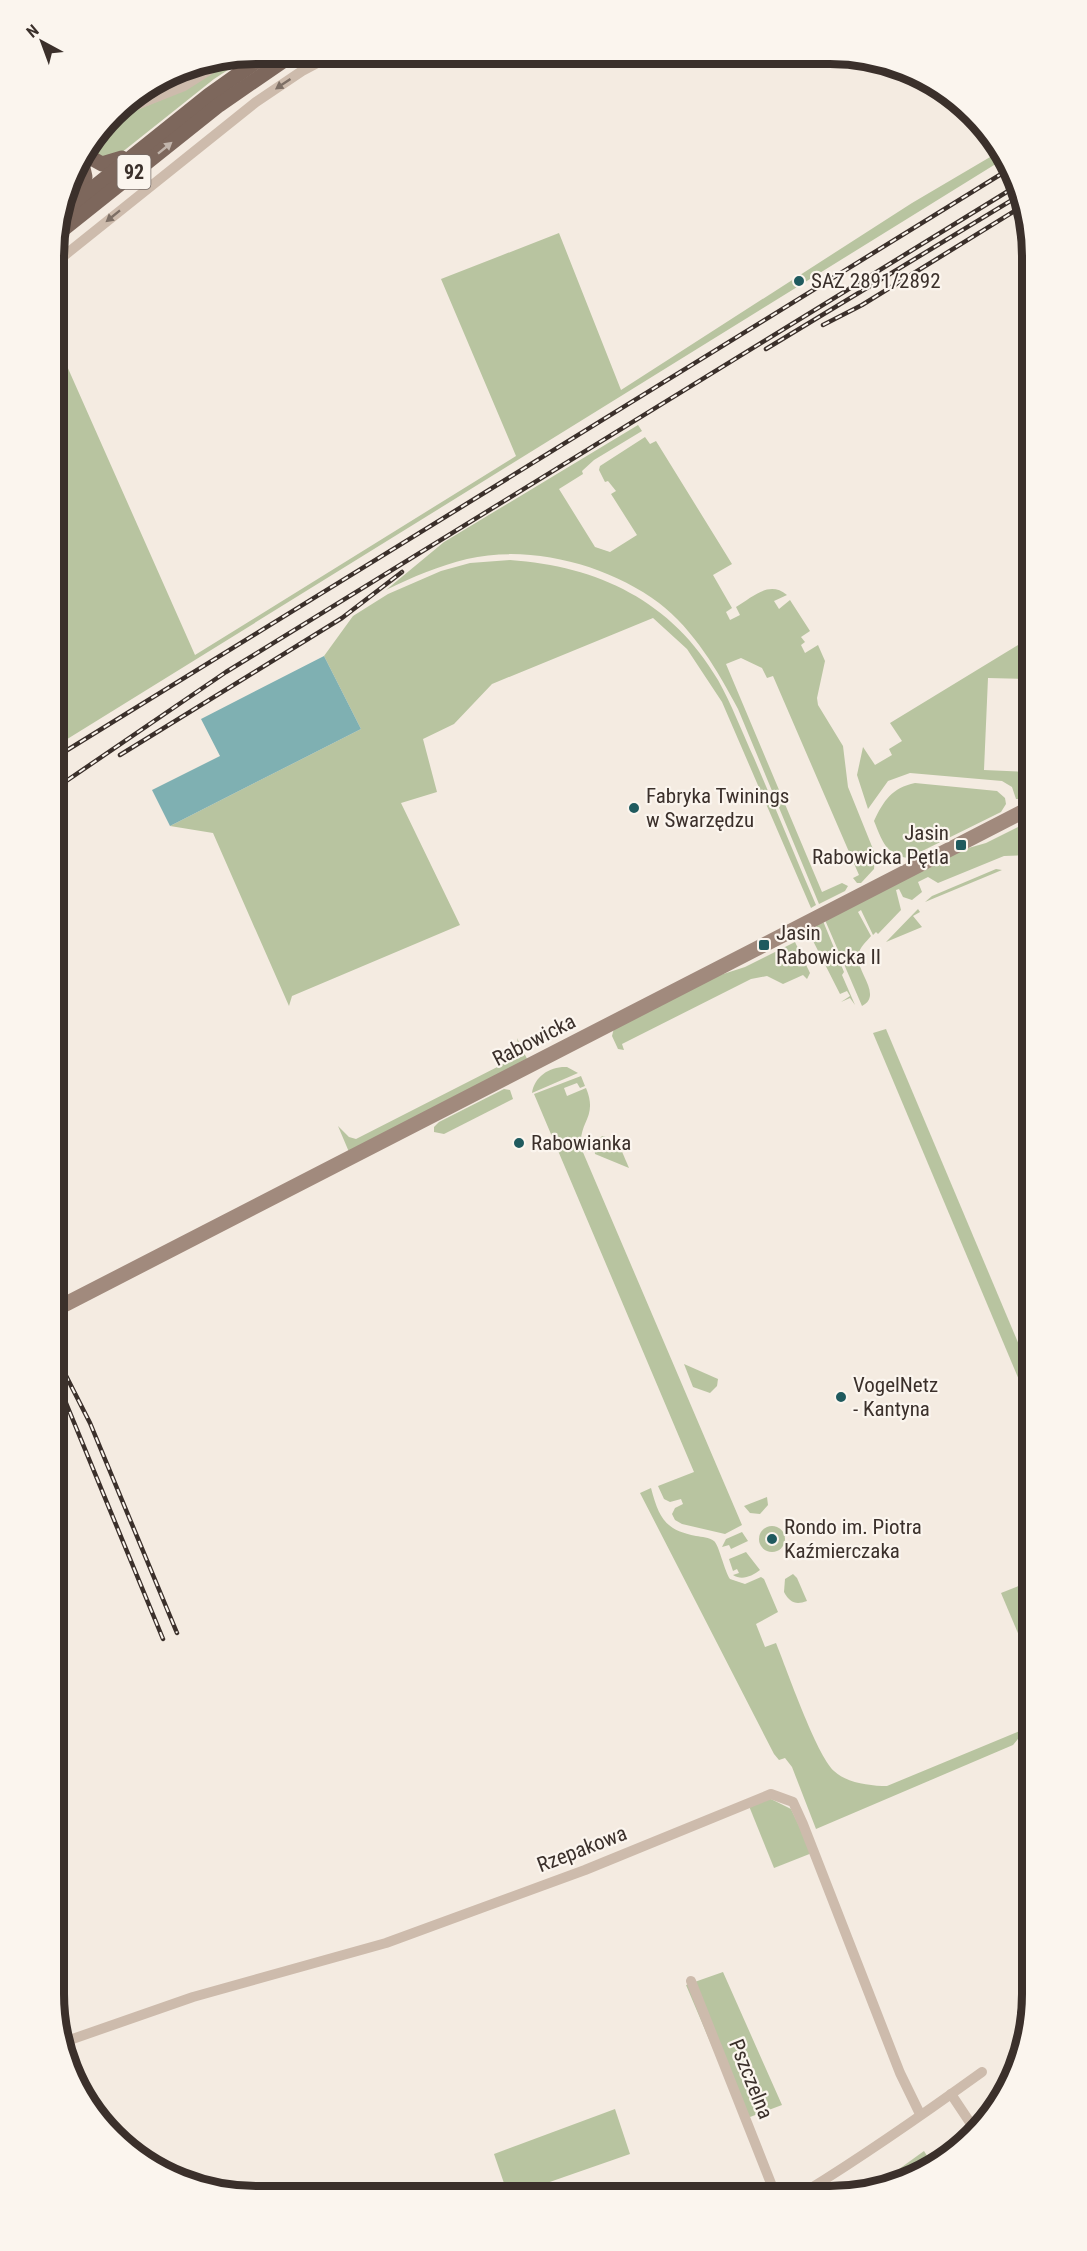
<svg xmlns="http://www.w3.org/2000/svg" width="1087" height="2251" font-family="'Roboto Condensed',sans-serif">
<rect width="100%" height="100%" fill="#f4ebe1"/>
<g fill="#b8c4a0">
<path d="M251 55 214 79 121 153 104 160 89 148 110 121 187 89 235 58Z"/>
<path d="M178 76 182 81 140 96 139 94Z"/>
<path d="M1002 150 1007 157 56 746 55 339 195 655 516 456 441 279 559 233 621 390 912 203Z"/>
<path d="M638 425 642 431 594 460 582 471 583 474 559 489 595 547 610 552 637 535 611 494 616 491 608 481 605 482 599 470 600 466 645 437 650 444 656 441 732 564 713 575 732 608 726 612 730 620 740 615 736 607C753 597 769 580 787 595L774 601 779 609 790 600 810 631 801 637 805 642 801 645 805 653 818 645 825 661 817 698 818 705 843 746 848 787 875 854 874 869 861 883H857L853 878 859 875 773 676 767 678 762 668 741 658 726 664 822 892 842 883 848 886 845 891 819 904 738 709C718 671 694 630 659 603 608 565 530 544 467 559 439 566 412 577 386 590L444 542Z"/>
<path d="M510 560C598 566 672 601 718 680 732 705 742 732 754 758 775 807 795 856 816 905L811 908 722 702 687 649 653 618 492 684 454 724 423 739 437 792 401 803 460 925 292 996 289 1006 213 833 170 826 361 729 324 656 353 616 388 594 441 571 470 563Z"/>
<path d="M1028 639V679L988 678 984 770 1028 772V799H1016L1012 787 1002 781 910 773 888 781 868 809 857 775 863 747 875 765 892 755 889 749 902 741 890 723Z"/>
<path d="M915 783 997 791 1005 798 1006 804 1001 812 908 858C885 854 882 840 874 821 884 800 892 788 915 783Z"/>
<path d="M1028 822V855L1004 856 938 883 928 877 918 882 922 892 912 900 903 897 899 889 896 890 901 910 878 934 876 932 873 935 861 910 858 912 871 936C866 942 860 947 858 955 856 972 883 995 862 1006L825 920 965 849 986 843Z"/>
<path d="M996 869 1002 870 925 902 932 896Z"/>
<path d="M918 909 920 912 913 916 922 927 886 942Z"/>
<path d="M823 921 844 972 842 975 855 1005 850 998 841 1002 850 996 847 991 840 994 808 931Z"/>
<path d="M795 942 810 973 807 979 803 975 783 984 767 976 751 979 622 1044 624 1050 618 1049 612 1036 614 1028 714 977 745 967Z"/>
<path d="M886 1029 1030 1371V1406L873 1033Z"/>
<path d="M517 1038 528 1061 349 1152 338 1126 349 1137 356 1139 515 1058 519 1051Z"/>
<path d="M567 1067 578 1073 532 1093C534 1076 551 1066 567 1067Z"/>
<path d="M581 1076 585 1086 580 1088 577 1083 564 1088 567 1096 586 1088C599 1119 576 1122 582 1150L742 1525 725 1534 682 1524 675 1520 672 1514 675 1508 683 1504 681 1499 670 1502 664 1499 658 1486 694 1472 534 1094Z"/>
<path d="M504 1089 510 1090 513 1099 444 1134 434 1132V1127L439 1122Z"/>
<path d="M602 1136 617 1140 629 1168 595 1154 594 1145Z"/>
<path d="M684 1364 718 1379 717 1386 710 1393 693 1387Z"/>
<path d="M651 1488C659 1518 665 1530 696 1536 702 1537 709 1537 714 1541 719 1545 724 1570 730 1579L745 1584 761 1577 764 1579 778 1612 756 1624 765 1647 776 1643C787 1670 816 1754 834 1771 847 1783 870 1786 887 1786L1022 1730 1031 1718 1032 1722 1013 1745 816 1829 792 1767 785 1758 779 1760 774 1754 640 1493Z"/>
<path d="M767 1497 768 1505 760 1514 750 1513 744 1506Z"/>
<circle cx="772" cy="1539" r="13"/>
<path d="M742 1532 748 1541 731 1549 729 1545 722 1547 726 1539Z"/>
<path d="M746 1552 760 1570C752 1576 742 1581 733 1575L739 1573 737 1569 733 1571 729 1559Z"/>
<path d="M793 1574 797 1578 807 1601C796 1605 790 1603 784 1592L785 1579Z"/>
<path d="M1031 1581V1664L1001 1593Z"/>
<path d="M769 1798 791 1809 812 1853 774 1868 749 1806Z"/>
<path d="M723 1972 782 2105 750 2117 745 2124 686 1985Z"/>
<path d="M615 2109 630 2154 521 2192H507L494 2154Z"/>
<path d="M924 2151 934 2167 884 2190H870Z"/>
</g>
<path fill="#7fb0b2" d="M324 656 361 729 170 826 152 790 220 756 201 719Z"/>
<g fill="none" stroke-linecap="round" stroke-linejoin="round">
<g stroke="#cdbbac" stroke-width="10">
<path d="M116 113 184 86 225 60"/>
<path d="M55 263 256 102 302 71 334 54"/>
<path d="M691 1981 774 2191"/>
<path d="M61 2043 193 1997 386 1943 585 1870 771 1794 793 1802 803 1824 900 2073 920 2114"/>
<path d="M951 2094 977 2133"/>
<path d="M808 2190C868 2153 925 2113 982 2072"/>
</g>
<path stroke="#a18a7d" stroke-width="15" d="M58 1308 1028 809"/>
<g stroke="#7d675c" stroke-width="15">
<path d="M87 151 93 159 102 164 122 158"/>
<path d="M74 198 85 177 81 159"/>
<path d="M63 212 209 95 267 54"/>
<path d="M56 235 219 105 293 54"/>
</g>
<defs>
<g id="rail">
<path d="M823 325 862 305 1026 204"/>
<path d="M766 349 1022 194"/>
<path d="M120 755 342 618 402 572"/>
<path d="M56 757 1011 168"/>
<path d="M56 788 226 672 1018 185"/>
<path d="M59 1362 90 1423 177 1633"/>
<path d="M59 1386 163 1639"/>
</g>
</defs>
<use href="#rail" stroke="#3b302b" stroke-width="4.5"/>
<use href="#rail" stroke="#fbf5ee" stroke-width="2" stroke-dasharray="7" stroke-linecap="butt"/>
</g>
<defs><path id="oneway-solid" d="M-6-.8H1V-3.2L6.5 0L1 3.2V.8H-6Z" transform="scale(1.5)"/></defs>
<g fill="#7d6f65">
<use href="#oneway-solid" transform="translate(283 84) rotate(146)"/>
<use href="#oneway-solid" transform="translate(113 216) rotate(141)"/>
</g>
<use fill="#c2b5ac" href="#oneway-solid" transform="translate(165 148) rotate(-39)"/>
<g fill="#1f5a5e" stroke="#fbf5ee" stroke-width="2">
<circle cx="799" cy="281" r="6"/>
<circle cx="634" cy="808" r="6"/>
<rect x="955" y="839" width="12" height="12" rx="3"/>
<rect x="758" y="939" width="12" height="12" rx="3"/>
<circle cx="519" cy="1143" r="6"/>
<circle cx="841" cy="1397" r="6"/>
<circle cx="772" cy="1539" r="6"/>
</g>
<g text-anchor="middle" stroke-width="4.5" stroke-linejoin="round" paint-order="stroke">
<rect fill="#fbf5ee" stroke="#756b66" stroke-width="1.5" x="117.5" y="155" width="33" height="34" rx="4.5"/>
<g font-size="20" font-weight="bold" fill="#3b302b">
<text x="134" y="179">92</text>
</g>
<g font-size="21" fill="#3b302b" stroke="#fbf5ee" text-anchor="start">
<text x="811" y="288">SAZ 2891/2892</text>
<text x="646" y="803">Fabryka Twinings<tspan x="646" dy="24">w Swarzędzu</tspan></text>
<text x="949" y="840" text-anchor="end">Jasin<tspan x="949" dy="24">Rabowicka Pętla</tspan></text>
<text x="776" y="940">Jasin<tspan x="776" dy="24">Rabowicka II</tspan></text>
<text x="531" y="1150">Rabowianka</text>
<text x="853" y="1392">VogelNetz<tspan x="853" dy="24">- Kantyna</tspan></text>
<text x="784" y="1534">Rondo im. Piotra<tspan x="784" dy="24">Kaźmierczaka</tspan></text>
</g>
<g font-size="21" fill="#3b302b" stroke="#fbf5ee">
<text transform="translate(534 1040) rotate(-27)" y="7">Rabowicka</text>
<text transform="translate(582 1849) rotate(-21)" y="7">Rzepakowa</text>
<text transform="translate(751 2079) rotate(68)" y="7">Pszczelna</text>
</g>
</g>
<path d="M0 0H1087V2251H0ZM256 64H830A192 192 0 0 1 1022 256V1994A192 192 0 0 1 830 2186H256A192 192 0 0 1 64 1994V256A192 192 0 0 1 256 64Z" fill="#fbf5ee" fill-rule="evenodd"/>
<path fill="none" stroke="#3b302b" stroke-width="8" d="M256 64H830A192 192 0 0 1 1022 256V1994A192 192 0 0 1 830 2186H256A192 192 0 0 1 64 1994V256A192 192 0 0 1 256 64Z"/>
<g transform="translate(42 42) rotate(319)" stroke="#fbf5ee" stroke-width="4.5" paint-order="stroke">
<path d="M0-4.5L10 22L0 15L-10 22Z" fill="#3b302b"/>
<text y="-9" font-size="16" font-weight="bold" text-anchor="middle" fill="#3b302b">N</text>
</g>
</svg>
